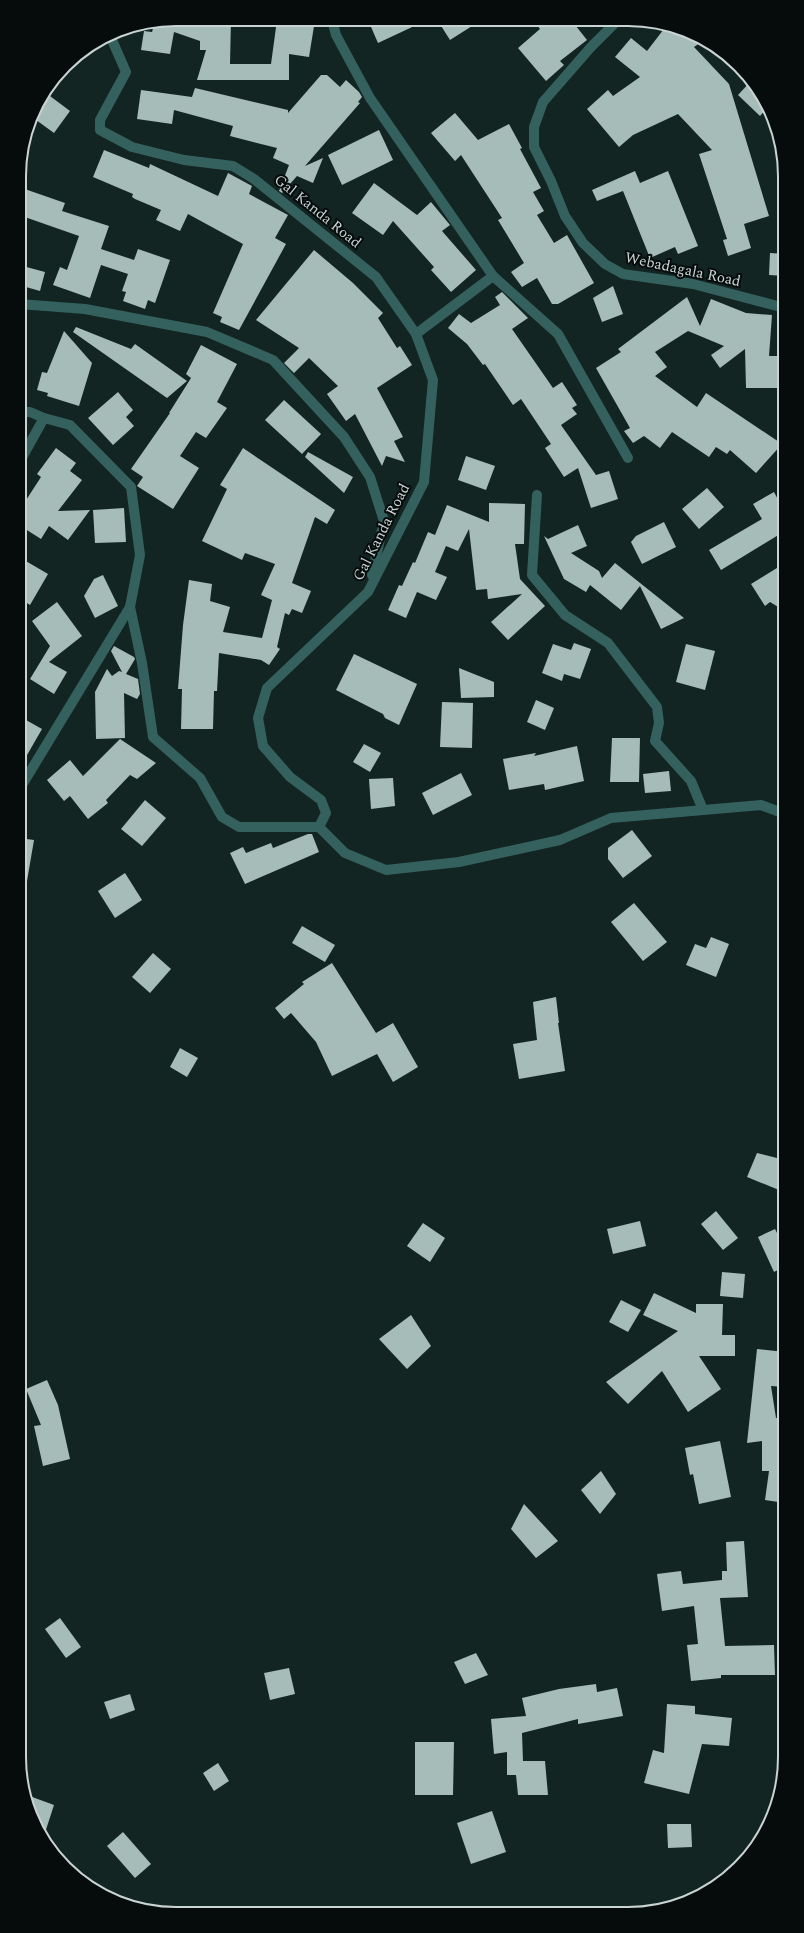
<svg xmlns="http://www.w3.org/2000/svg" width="804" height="1933" font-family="Spectral,serif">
<rect width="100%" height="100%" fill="#132523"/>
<g fill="#a6bcb9">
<path d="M176 19H231L230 64H271L277 20H315L309 57 289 54V80H197L206 50H200V41L174 32 170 54 141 50 144 31 152 32 154 25 151 24Z"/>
<path d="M368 20 425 21 378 43Z"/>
<path d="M438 21H480L450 40Z"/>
<path d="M534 21H572L587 40 560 61 564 65 546 81 518 48 540 29Z"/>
<path d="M667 25 697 35 704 40 694 47 729 84 769 216 744 224 751 248 728 256 723 240 727 239 699 154 712 150 678 114 633 135 619 147 587 109 608 90 613 96 640 77 615 57 631 38 647 51Z"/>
<path d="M321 75H327L340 87 346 80 359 92 362 97 358 102 360 103 305 166 323 158 313 183 297 176 282 193 279 191 289 165 273 158 277 148 230 136 233 126 174 110 172 124 137 119 141 90 192 97 195 88 288 110V113Z"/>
<path d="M751 81 764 98 768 107 760 116 738 95Z"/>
<path d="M46 93 70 111 54 133 32 117 35 107Z"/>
<path d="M455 113 478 140 509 124 522 148 520 149 541 188 533 192 544 211 537 215 554 243 567 235 594 283 558 304H552L537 278 522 287 511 272 524 263 498 220 502 218 461 155 455 161 431 133Z"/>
<path d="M379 130 393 160 342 185 328 155Z"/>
<path d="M104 150 149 168 150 164 218 196 228 173 252 186 249 194 288 215 275 238 286 244 239 330 220 322 222 317 213 313 243 244 188 214 180 231 156 220 161 210 135 199 132 197 133 194 93 177Z"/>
<path d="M635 171 640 183 668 171 698 246 678 254 675 247 650 258 623 191 597 201 592 190Z"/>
<path d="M374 183 417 215 431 202 450 225 442 231 476 270 451 292 431 270 434 267 393 221 383 235 352 213Z"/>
<path d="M19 187 65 203 62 211 109 226 101 249 134 260 138 249 170 260 155 303 148 300 145 309 123 301 126 292 122 291 128 274 101 265 90 298 53 285 60 267 67 270 79 236 19 215Z"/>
<path d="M314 250 353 283 383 313 378 318 397 348 400 346 412 365 377 388 403 437 394 441 405 462 386 456 382 466 355 414 346 421 327 394 338 386 309 358 294 373 284 363 299 348 256 320Z"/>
<path d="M770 253 785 254V276L769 275Z"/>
<path d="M19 265 45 272 40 291 19 285Z"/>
<path d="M613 286 623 314 602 322 593 298Z"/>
<path d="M502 292 528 318 512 329 553 388 562 382 577 405 572 408 577 414 561 425 596 475 609 471 618 499 591 508 578 468 564 477 545 448 551 444 521 399 513 405 485 364 483 365 467 344 448 328 459 314 471 323 500 305 495 297Z"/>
<path d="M687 297 700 326 711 299 746 313 772 315 769 356H785V388H746L745 349 720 368 711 355 724 346 688 331 655 352 667 367 655 376 697 407 706 393 782 444 756 473 730 450 727 454 716 447 709 457 672 432 660 448 644 436 633 443 624 431 630 428 596 368 621 352 618 349Z"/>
<path d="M76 327 131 349 135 344 187 381 167 398 73 332Z"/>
<path d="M64 331 92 363 79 406 47 396 48 393 37 390 42 372 47 373Z"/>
<path d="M201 345 237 364 217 402 227 408 206 438 196 432 180 456 199 468 173 509 137 486 143 477 131 469 170 413H169L191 378 186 374Z"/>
<path d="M118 392 133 410 126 417 134 426 113 445 88 418Z"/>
<path d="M284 400 321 434 302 454 265 420Z"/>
<path d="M56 448 76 463 70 471 82 480 58 511 90 510 68 540 49 526 41 539 19 525V511L41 477 37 474Z"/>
<path d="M243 448 335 510 327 524 315 517 292 583 311 591 302 613 292 609 289 615 285 613 277 647 280 649 269 665 261 660 219 653 217 691H214L213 729H181L182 689H178L183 625 189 580 212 584 210 601 230 607 223 632 262 638 272 600 261 595 275 564 245 553 242 560 202 541 227 489 220 485Z"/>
<path d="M308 452 353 477 344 493 305 457Z"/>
<path d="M466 456 495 466 486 490 458 480Z"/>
<path d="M707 488 724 507 699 529 682 509Z"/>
<path d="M774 492 785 513V531L721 570 709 550 762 519 753 504Z"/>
<path d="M489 503 525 504 524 544H515L520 579 545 606 508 640 491 622 522 594 488 599 487 589 476 590 469 529 458 551 446 546 435 572 447 577 436 600 417 592 406 618 388 610 399 585 402 586 413 562 415 563 428 532 435 535 447 505 489 522Z"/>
<path d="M124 508 126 542 95 543 93 510Z"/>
<path d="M664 522 676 547 642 564 631 542 636 536Z"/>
<path d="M578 525 587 546 571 553 599 571 602 578 615 563 684 618 661 629 640 586 621 610 590 585 586 592 564 579 544 536 548 539Z"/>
<path d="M19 557 48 574 30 605 19 598Z"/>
<path d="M785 563V611L770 602 765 606 751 584Z"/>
<path d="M103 575 118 606 95 618 84 596 94 579Z"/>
<path d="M57 602 82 636 49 662 67 672 54 694 30 679 50 646 32 621Z"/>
<path d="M574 643 591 649 580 679 564 674 562 681 542 673 553 644 571 650Z"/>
<path d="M686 644 715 651 705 690 676 682Z"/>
<path d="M114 646 134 657 135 659 126 674 138 679 140 694 137 699 124 693 125 738 96 739 95 692 107 669 112 676 119 671 122 672 111 651Z"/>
<path d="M354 654 417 684 399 725 385 718 383 714 336 690Z"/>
<path d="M459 668 494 682V697L461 698Z"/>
<path d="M536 700 554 708 545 730 527 722Z"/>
<path d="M442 702 473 703 472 748 440 747Z"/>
<path d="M26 720 42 729 19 769V731Z"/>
<path d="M612 738H640L639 782H610Z"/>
<path d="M120 739 156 763 137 779 130 775 106 800 108 803 88 819 70 796 64 801 47 780 70 760 83 776Z"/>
<path d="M364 744 381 753 370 772 353 762Z"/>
<path d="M577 746 584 781 545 790 544 784 509 790 503 759 536 753 534 756Z"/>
<path d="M669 771 671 791 645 793 643 774Z"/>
<path d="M461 773 472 795 433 815 422 793Z"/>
<path d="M393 778 395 806 371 809 369 779Z"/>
<path d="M145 800 166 818 142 846 121 829Z"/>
<path d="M632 830 652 856 623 878 608 859V848Z"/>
<path d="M308 834H312L319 852 245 884 230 853 243 847 246 853 271 843 273 848Z"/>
<path d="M19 838 34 840 27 881H19Z"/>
<path d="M125 873 142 900 115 918 98 891Z"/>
<path d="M634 903 667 942 643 961 611 922Z"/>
<path d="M302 926 335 945 325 962 292 943Z"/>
<path d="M711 937 729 944 716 977 686 965 695 944 706 948Z"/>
<path d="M153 953 171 969 150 993 132 977Z"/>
<path d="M332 963 376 1033 393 1023 418 1067 393 1082 377 1054 332 1076 316 1042 291 1013 284 1019 275 1008 304 984 302 982Z"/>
<path d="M556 997 559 1023H558L565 1071 519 1079 513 1044 537 1040 533 1002Z"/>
<path d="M180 1048 198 1058 187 1077 170 1067Z"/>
<path d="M757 1153 785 1160V1176L779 1190 747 1177Z"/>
<path d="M716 1211 738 1238 723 1250 701 1224Z"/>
<path d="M640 1221 646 1246 613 1254 607 1229Z"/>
<path d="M423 1223 445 1238 430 1262 407 1246Z"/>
<path d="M775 1229 785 1249V1266L774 1272 758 1237Z"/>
<path d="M722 1272 745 1274 743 1298 720 1296Z"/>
<path d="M654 1293 696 1313V1304H723L722 1335H735V1356H699L721 1389 688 1412 662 1371 628 1404 606 1382 678 1331 643 1315Z"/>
<path d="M621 1300 641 1310 628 1332 609 1322Z"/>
<path d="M411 1315 431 1346 407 1369 379 1339Z"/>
<path d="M757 1349 785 1352V1387L771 1386 776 1418 785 1417V1503L765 1500 769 1471H762V1441L747 1443Z"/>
<path d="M47 1380 58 1405 70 1459 43 1466 34 1426 41 1425 26 1389Z"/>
<path d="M720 1441 731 1497 699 1504 693 1474 690 1475 685 1448Z"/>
<path d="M601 1471 616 1494 600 1514 581 1490Z"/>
<path d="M524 1504 558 1541 536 1558 511 1529Z"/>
<path d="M744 1541 748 1597 720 1598 725 1646 774 1645 775 1675H721V1678L691 1681 687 1645 698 1644 694 1606 662 1611 657 1574 681 1571 683 1584 722 1580V1571H727L726 1542Z"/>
<path d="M60 1618 81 1647 66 1658 45 1629Z"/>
<path d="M476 1653 488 1675 465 1684 454 1662Z"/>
<path d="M289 1668 295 1694 270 1700 264 1673Z"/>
<path d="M596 1684 597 1692 617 1688 623 1716 578 1724V1719L522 1733 523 1761H545L548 1795H518L516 1775H507V1752L494 1754 491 1719 526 1716 522 1698 559 1689Z"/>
<path d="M130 1694 135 1710 110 1719 104 1702Z"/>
<path d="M667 1704 695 1706V1714L732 1718 729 1746 702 1744 689 1794 644 1783 653 1750 664 1753Z"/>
<path d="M415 1742H454L453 1795H415Z"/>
<path d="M218 1763 229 1781 214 1791 203 1773Z"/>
<path d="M24 1794 54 1805 43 1839 40 1835Z"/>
<path d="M492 1811 506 1852 471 1864 457 1823Z"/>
<path d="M667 1824H691L692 1847 668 1848Z"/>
<path d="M123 1832 151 1864 135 1878 107 1846Z"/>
</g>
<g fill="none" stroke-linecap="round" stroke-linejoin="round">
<g stroke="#34615d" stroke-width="10">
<path d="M332 20 336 35 370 98 493 276 558 334 628 458"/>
<path d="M616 22 591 47 543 102 534 127V147L551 181 565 216 583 243 605 264 623 274 693 284 785 308"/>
<path d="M19 304 85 309 207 332 273 360 344 437 370 477 384 521 372 575"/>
<path d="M416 334 493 276"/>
<path d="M19 412H30L44 418"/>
<path d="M19 463 44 418 70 425 131 487 140 555 130 607 142 663 153 737 200 778 222 817 239 827H319L326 813 321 800 290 777 263 746 258 718 267 688 368 592 424 482 433 380 416 334 376 277 254 179 233 166 184 160 132 147 100 130V120L126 72 112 40 111 34"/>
<path d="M537 495 532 575 565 615 608 643 657 707 659 723 655 741 691 781 703 810"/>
<path d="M19 790 130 607"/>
<path d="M319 827 345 853 386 870 459 862 560 840 611 818 761 805 785 814"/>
</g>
</g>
<g text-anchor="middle" stroke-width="4" stroke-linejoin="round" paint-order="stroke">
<g font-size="15" fill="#c9d4d2" stroke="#060c0c">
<text transform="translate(318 211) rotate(39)" y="5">Gal Kanda Road</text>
<text transform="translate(683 269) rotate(12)" y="5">Webadagala Road</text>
<text transform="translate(381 532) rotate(-63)" y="5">Gal Kanda Road</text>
</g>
</g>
<path d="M0 0H804V1933H0ZM176 26H628A150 150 0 0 1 778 176V1757A150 150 0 0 1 628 1907H176A150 150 0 0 1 26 1757V176A150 150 0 0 1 176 26Z" fill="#060c0c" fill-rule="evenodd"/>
<path fill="none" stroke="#c9d4d2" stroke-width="2" d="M176 26H628A150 150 0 0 1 778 176V1757A150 150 0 0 1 628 1907H176A150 150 0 0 1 26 1757V176A150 150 0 0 1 176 26Z"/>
</svg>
